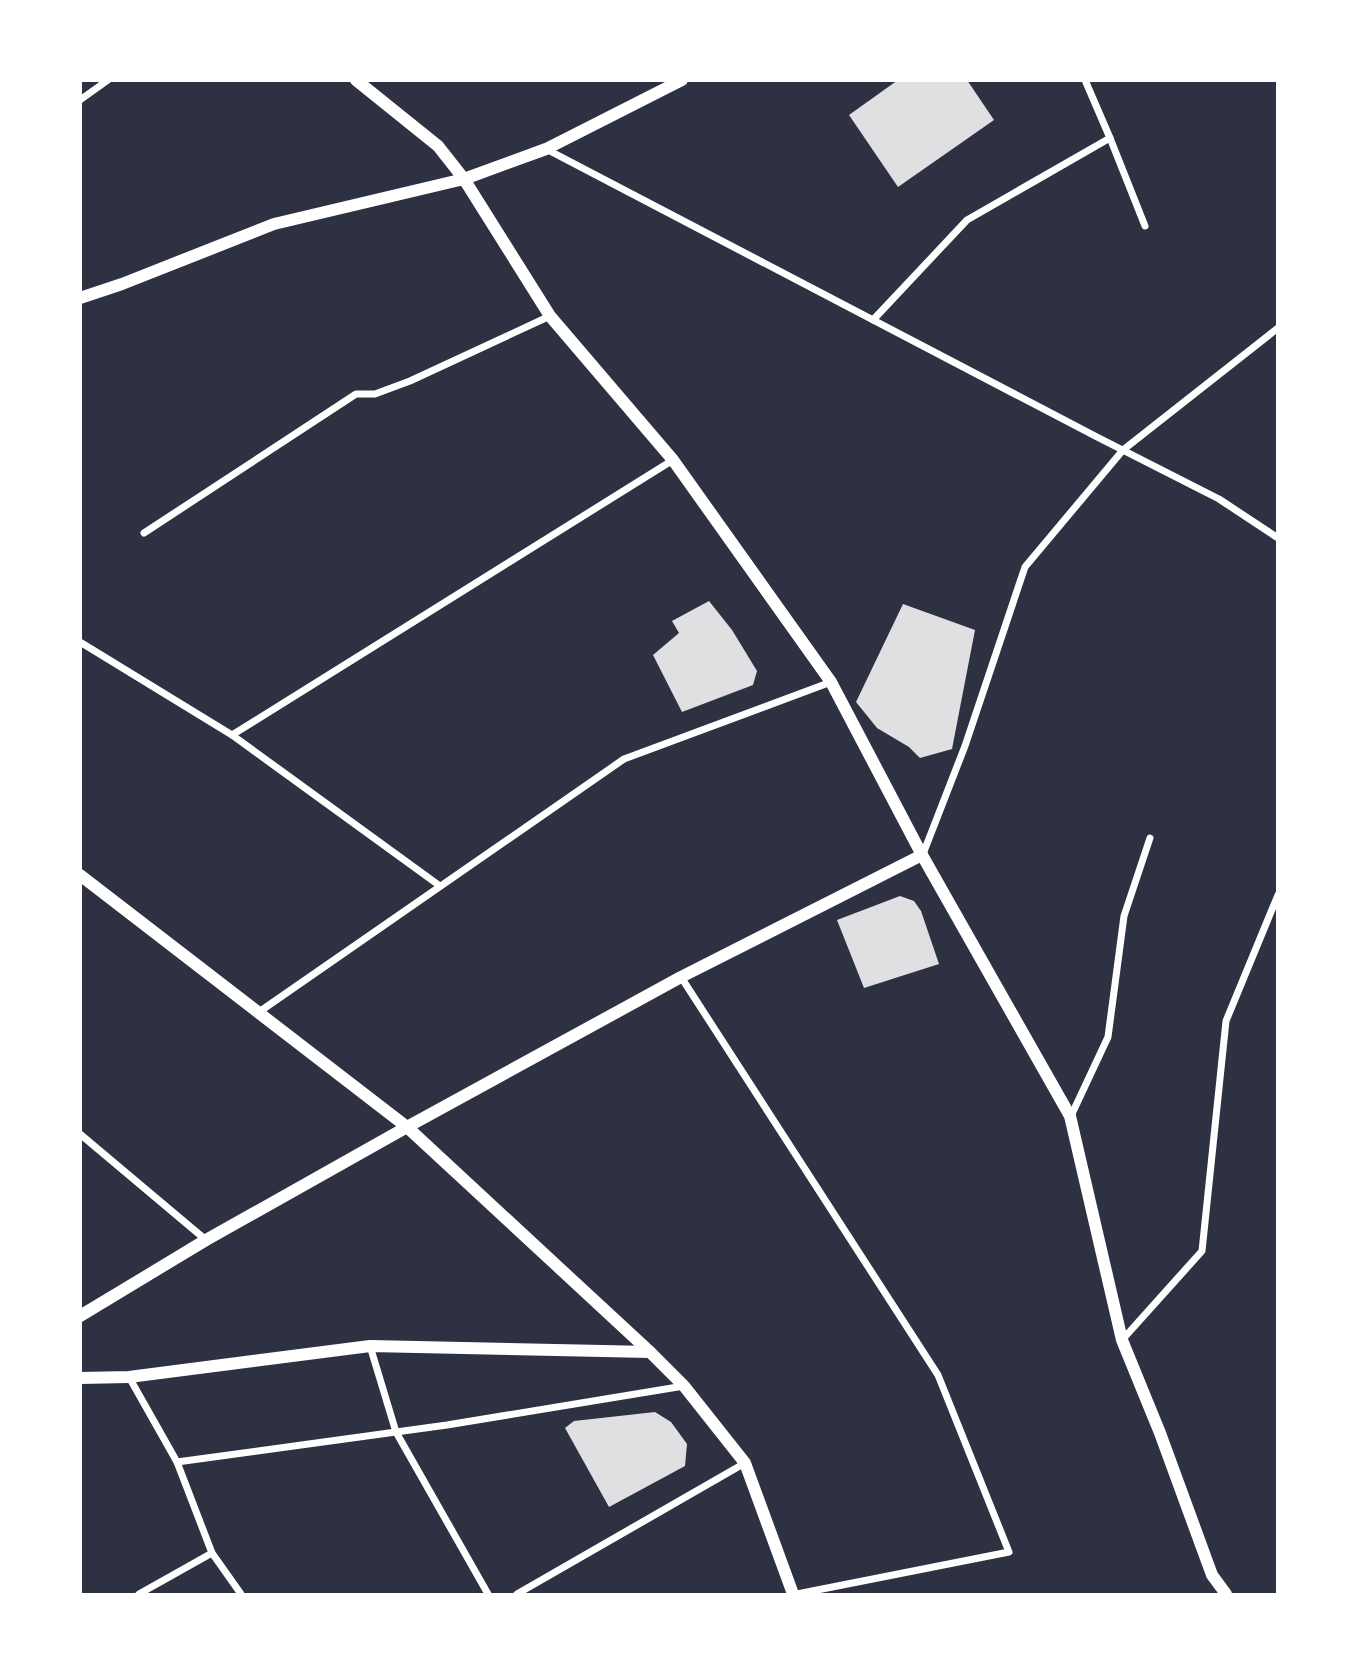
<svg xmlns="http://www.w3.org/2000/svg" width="1358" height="1675" font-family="Jost,sans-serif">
<rect width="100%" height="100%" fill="#2d3142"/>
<g fill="#e0e0e3">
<path d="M898 80H967L994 120 898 187 849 115Z"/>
<path d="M709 601 732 630 757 671 753 685 682 712 653 655 679 633 672 621Z"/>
<path d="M903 604 975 630 952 749 920 758 909 747 877 728 856 702Z"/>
<path d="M900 896 914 901 921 911 939 964 864 988 837 920Z"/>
<path d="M655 1412 671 1422 687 1444 685 1466 609 1507 565 1428 574 1421Z"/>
</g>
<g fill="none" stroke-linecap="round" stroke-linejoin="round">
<g stroke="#fff" stroke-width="7">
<path d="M80 100 108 80"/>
<path d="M1110 138 1145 226"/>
<path d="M546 149 1097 437 1219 499 1278 538"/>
<path d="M873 320 967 220 1110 138 1085 80"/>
<path d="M144 533 356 394H375L410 381 550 316"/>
<path d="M80 642 232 735 440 886"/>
<path d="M232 735 673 460"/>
<path d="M923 854 965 746 1025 567 1123 450 1278 328"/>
<path d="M681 977 938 1375 1009 1552 797 1594"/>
<path d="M259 1012 624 759 831 682"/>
<path d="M1071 1116 1108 1037 1124 916 1150 838"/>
<path d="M80 1134 206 1240"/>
<path d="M1123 1339 1202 1251 1226 1021 1278 895"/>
<path d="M370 1346 396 1432 488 1594"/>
<path d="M129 1377 177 1462 212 1553 139 1594"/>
<path d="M177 1462 447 1425 684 1386"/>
<path d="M212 1553 241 1594"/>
<path d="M517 1594 745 1463"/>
</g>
<g stroke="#fff" stroke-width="12">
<path d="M356 80 438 146 464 179 550 316 673 460 831 682 922 855 1070 1116 1122 1340 1160 1433 1212 1575 1226 1594"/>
<path d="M80 298 122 284 274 224 464 179 546 149 682 80"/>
<path d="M80 875 407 1127 650 1352 684 1386 745 1463 793 1594"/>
<path d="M80 1316 206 1240 407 1127 681 977 922 855"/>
<path d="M80 1378 129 1377 370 1346 650 1352"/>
</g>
</g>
<rect width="1358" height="1675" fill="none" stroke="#ffffff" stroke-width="164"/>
</svg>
